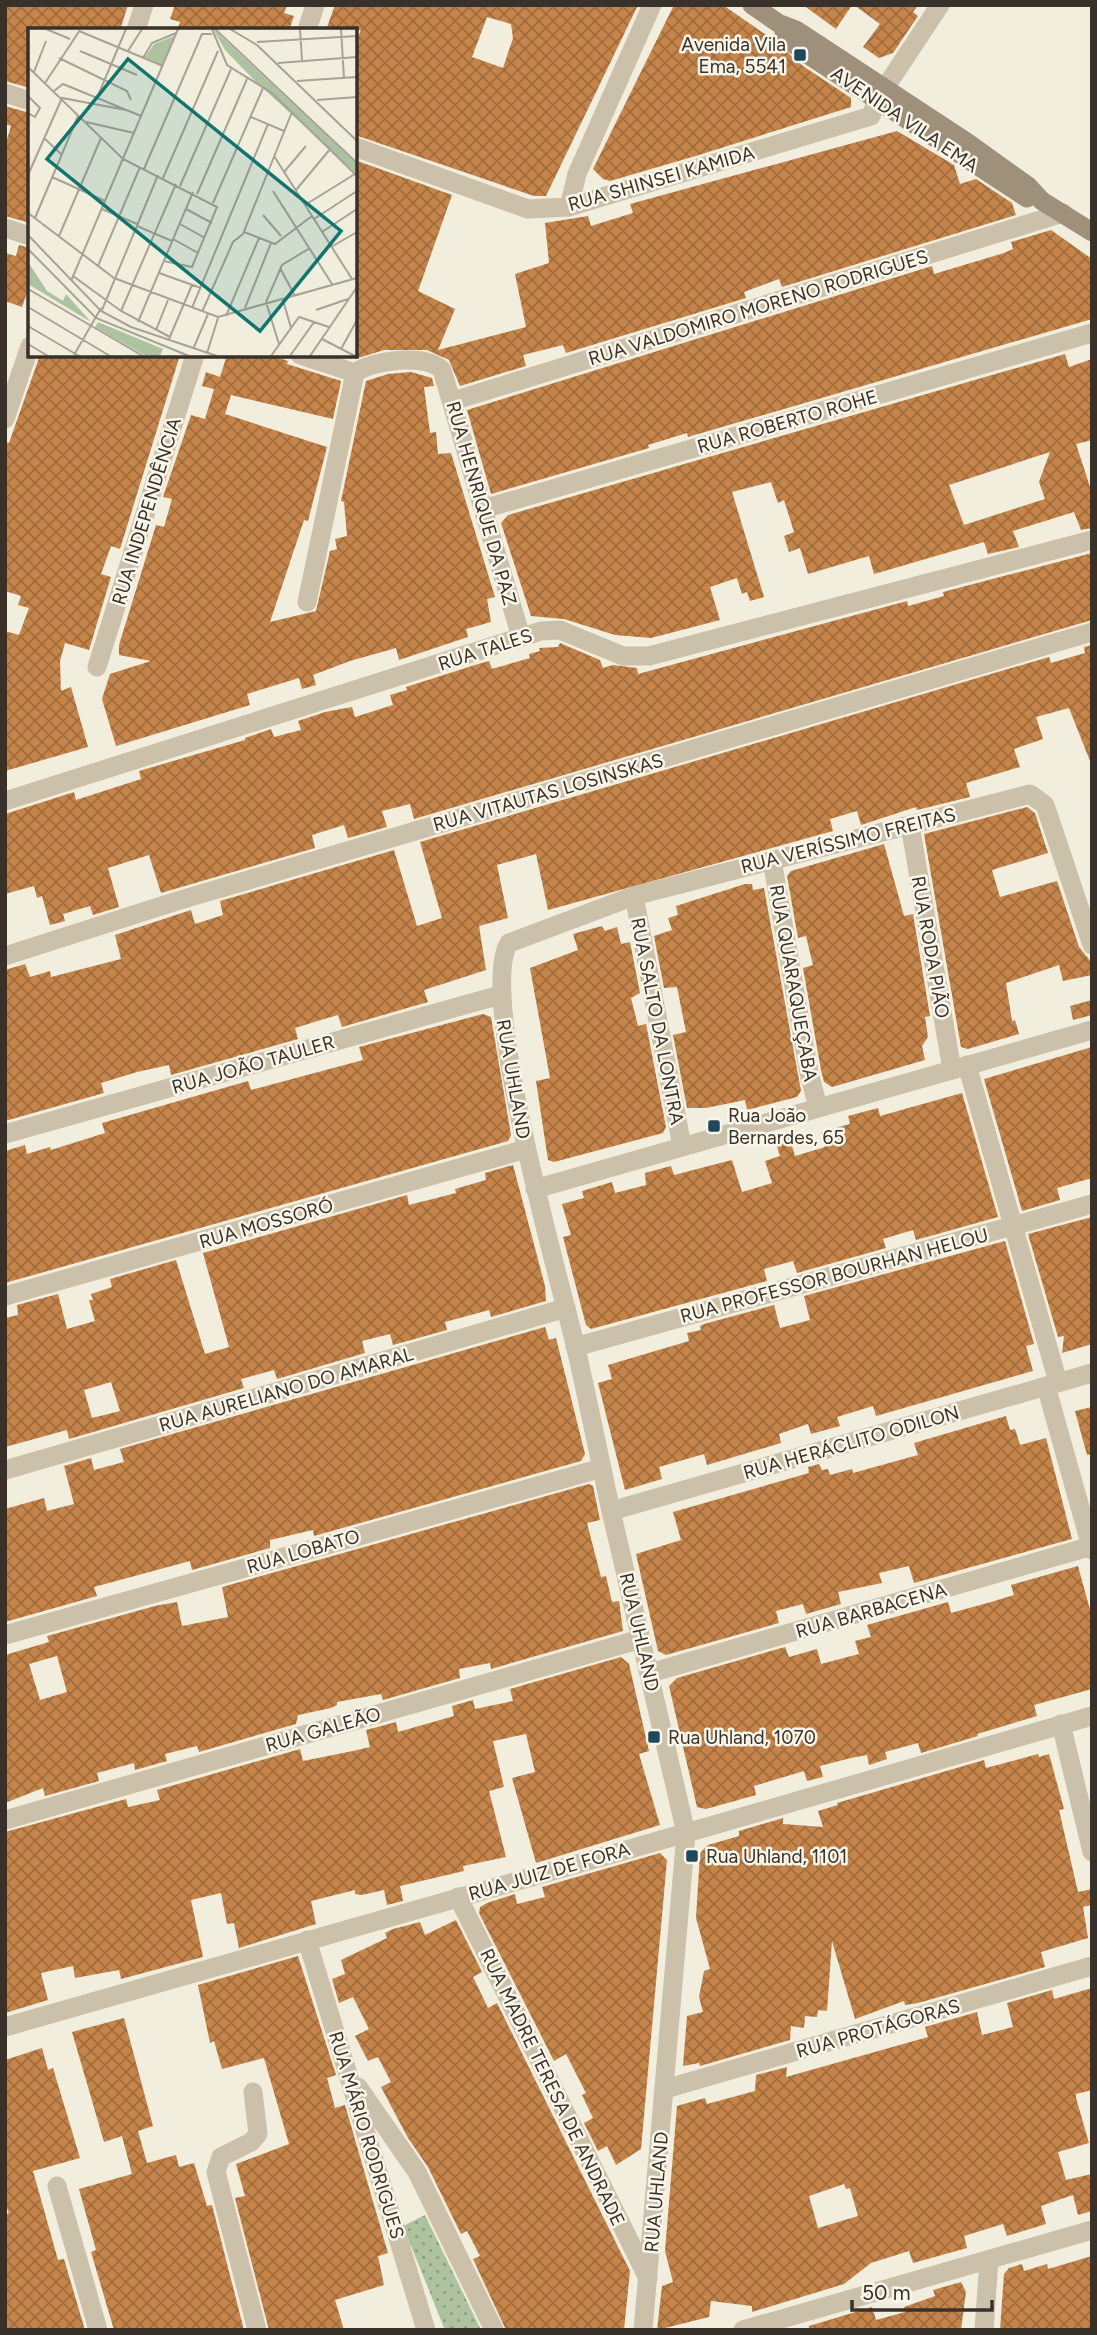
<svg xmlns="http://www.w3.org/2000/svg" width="1097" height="2335" font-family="Figtree,sans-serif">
<defs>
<pattern id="grass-dots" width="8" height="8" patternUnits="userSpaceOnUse" patternTransform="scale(1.75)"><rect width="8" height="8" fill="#adc29e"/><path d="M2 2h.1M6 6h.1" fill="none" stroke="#8e9e81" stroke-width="1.8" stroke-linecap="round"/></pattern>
<pattern id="building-cross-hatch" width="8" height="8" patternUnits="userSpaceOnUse" patternTransform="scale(1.75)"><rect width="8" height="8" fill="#c58449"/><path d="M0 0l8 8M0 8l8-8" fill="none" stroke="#a16d3d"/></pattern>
</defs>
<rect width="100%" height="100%" fill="#f2eede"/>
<path fill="url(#grass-dots)" d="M425 2215 481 2330H445L403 2226Z"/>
<g fill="url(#building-cross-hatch)" fill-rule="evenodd">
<path d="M5 5H128L120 30H30V88L5 81Z"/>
<path d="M175 5H287L284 13 294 16 289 30H177L180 22 170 19Z"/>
<path d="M335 5H638L546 196H534L355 135V45L361 30H326ZM487 17 511 24 513 38 503 68 472 57Z"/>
<path d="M674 5H723L775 41 803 66 851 98V107L699 155 610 181 603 179 593 169Z"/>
<path d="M803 5H852L836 29Z"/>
<path d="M854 5H918L913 12 918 16 893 53 879 58 863 47 880 24Z"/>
<path d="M5 106 30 113V223L5 216V146L11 126 5 124Z"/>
<path d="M897 131 954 165 960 184 976 179 1012 203 1016 215 782 287 779 279 744 292 746 298 566 353 563 345 523 355 526 366 460 386 449 360 427 350H384L355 359V160L452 195 418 291 455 309 438 350 526 327 515 274 549 263 545 223 588 216 591 226 633 213 630 204Z"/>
<path d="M1051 230 1092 259V319L688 437 687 433 648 445 649 448 491 494 467 410 932 266 934 274 1004 253 1013 249 1011 242Z"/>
<path d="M19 245 30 248V284L22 307 5 301V253L16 256Z"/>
<path d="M1065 354 1069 367 1092 359V440L1076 444 1092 493V528L1081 530 1074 512 1013 531 1019 547 988 554 984 542 874 574 869 556 808 574 800 548 789 552 784 536 794 532 784 500 778 503 771 482 732 492 764 597 750 601 747 592 742 594 737 578 710 587 720 620 651 638 615 635 564 619 531 616 501 523 508 515ZM1050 452 1039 482 1045 499 964 525 949 485Z"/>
<path d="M40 355H180L120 549 111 546 101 574 111 577 89 650 65 643 60 661 61 691 71 687 88 747 5 771V631L19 635 29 608 18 605 21 596 5 591V442L9 443Z"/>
<path d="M227 355H271L288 361 287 364 341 381 333 419 231 395 225 414 327 447 308 521 304 520 270 622 316 611 330 551 337 549 335 539 347 536 344 502 341 501 366 381 388 374 411 372 432 378 434 386 424 387 430 433 436 432 438 454 451 453 495 597 487 599 491 622 466 629 468 637 399 660 396 648 350 661 313 675 316 685 302 689 299 678 247 694 250 705 116 746 102 699 110 674 151 661 119 655V645L156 525 164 527 172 499 163 497 191 415 205 419 214 389 202 386 206 372 220 377Z"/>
<path d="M1092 553V620L414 819 410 804 382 811 387 827 348 838 344 825 312 835 315 848 161 893 149 855 108 868 119 907 93 915 90 906 63 914 65 921 50 925 42 896 37 898 34 886 5 894V814L74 792 76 800 141 779 139 771 245 740V738L271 729 274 737 301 730 298 721 325 712 352 707 355 717 393 705 390 695 407 690 406 687 475 665 489 661 492 669 530 658 529 654 540 651 539 648 558 647 560 643 600 660 603 668 613 665 637 668 638 674 907 601 908 606 944 596 943 592Z"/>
<path d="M1092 645V766L1069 708 1036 717 1043 739 1014 749 1020 767 966 783 970 797 917 810 916 807 861 825 857 811 830 819 833 831 548 910 536 854 497 865 508 918 479 926 486 970 424 990 428 1002 342 1027 338 1015 324 1019 295 1028 298 1039 171 1075 169 1065 137 1072 101 1083 104 1093 5 1121V970L25 964 30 977 50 971 51 977 121 959 115 935 191 910 195 924 223 915 220 901 394 850 417 926 442 918 420 842 1049 657 1051 663 1085 653 1084 647Z"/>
<path d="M1027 807 1035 813 1048 853 992 870 1000 897 1057 881 1079 947 1092 963V975L1063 981 1059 965 1006 983 1012 1021 1015 1020 1019 1034 968 1049 961 1047 924 834Z"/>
<path d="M884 844 904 916 913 914 930 1016 925 1017 928 1037 922 1046 925 1060 832 1087 824 1082 821 1070 803 968 813 965 806 936 798 938 787 876 791 871Z"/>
<path d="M745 884H752L753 890 764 888 801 1091 797 1097 747 1110 745 1100 706 1108H687L673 1035 686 1032 677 987 664 988 654 936 672 930 668 918 678 915 676 906Z"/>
<path d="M602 926 605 931 617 927 621 944 630 942 640 993 631 998 638 1026 646 1024 666 1127 663 1133 554 1162 548 1160 536 1081 550 1078 530 968 578 950 573 934Z"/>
<path d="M1092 1000V1015L1073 1020 1070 1006Z"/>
<path d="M483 1014 491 1017 511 1135 508 1141 5 1283V1151L25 1145 27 1154 50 1147 51 1150 105 1133 102 1123 248 1081 251 1090 363 1060 359 1047Z"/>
<path d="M1092 1047V1178L1057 1188 1060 1200 1022 1211 984 1079Z"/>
<path d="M962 1093 998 1217 916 1240 913 1230 883 1239 886 1248 797 1273 793 1261 764 1269 767 1281 591 1329 586 1325 563 1237 571 1235 562 1204 584 1198 582 1191 612 1182 615 1193 646 1185 645 1173 656 1170 671 1166 674 1175 732 1160 742 1192 772 1183 765 1161 780 1156 774 1137 788 1133 795 1156 825 1147 821 1132 850 1124 848 1116 878 1108 880 1116Z"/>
<path d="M513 1165 545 1286 546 1301 491 1317 489 1310 445 1322 447 1330 393 1345 390 1334 362 1341 365 1353 277 1379 274 1370 241 1379 244 1388 69 1439 67 1430 5 1447V1318L18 1315 17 1305 58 1294 67 1329 95 1321 89 1300H93L91 1294 112 1287 110 1279 176 1260 205 1354 229 1347 203 1253 407 1195 409 1205 456 1193 455 1189 486 1180 485 1173ZM111 1382 120 1411 92 1418 84 1390Z"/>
<path d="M1092 1217V1344L1062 1353 1064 1336 1058 1337 1028 1234Z"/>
<path d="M1005 1241 1034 1344 1026 1346 1033 1371 876 1416 873 1406 837 1417 840 1426 811 1434 808 1424 779 1434 781 1443 707 1465 704 1454 659 1467 662 1479 625 1490 598 1383 612 1379 608 1365 689 1341 687 1333 701 1330 700 1326 704 1324 774 1305 780 1328 810 1320 804 1296Z"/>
<path d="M545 1327 549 1340 556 1338 585 1454 581 1461 314 1536 313 1530 270 1540V1548L192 1570 190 1561 94 1587 97 1596 5 1622V1509L44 1498 47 1511 74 1504 64 1466 91 1458 94 1470 124 1462 120 1449Z"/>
<path d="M1092 1407V1454L1087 1455 1075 1411Z"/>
<path d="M1006 1416 1010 1430 1015 1429 1020 1445 1046 1438 1072 1539 914 1583 909 1566 879 1573 882 1583 838 1592 841 1604 806 1614 803 1604 776 1611 779 1623 666 1655 658 1651 636 1554 681 1540 673 1512 809 1473 808 1467 819 1464 822 1470 828 1469 830 1475 852 1469 853 1473 918 1455 914 1443Z"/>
<path d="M589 1484 593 1486 600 1520 587 1523 601 1577 606 1576 612 1602 619 1601 623 1631 491 1669 490 1663 459 1669 460 1678 383 1700 381 1694 337 1702V1705L331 1708 298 1715 296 1724 199 1752 197 1746 165 1754 167 1761 135 1770 134 1763 97 1773 99 1781 45 1796 43 1788 5 1803V1655L49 1642 47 1636 155 1606 177 1602 182 1626 228 1617 222 1587ZM57 1656 67 1692 40 1700 29 1664Z"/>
<path d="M1078 1566 1092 1617V1689L1034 1705 1037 1716 977 1734 978 1736 921 1753 918 1743 885 1752 887 1759 869 1765 867 1755 851 1758 820 1766 823 1777 807 1781 804 1771 754 1786 756 1795 706 1809 697 1807 669 1686 677 1678 785 1647 789 1657 817 1649 821 1664 859 1654 855 1641 871 1637 867 1625 948 1602 951 1613 991 1602 1014 1595 1011 1585Z"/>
<path d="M621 1657 629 1664 638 1703 649 1751 639 1754 660 1825 536 1863 512 1778 535 1772 526 1734 493 1741 504 1787 489 1791 506 1857 463 1866 464 1871 400 1886 403 1901 387 1905 384 1890 362 1895 355 1894V1890L311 1901 316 1924 239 1948 234 1923 227 1924 221 1893 191 1900 203 1957 121 1979 119 1970 75 1978 73 1966 41 1973 48 2000 5 2013V1832L126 1799 128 1807 160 1800 157 1790 300 1749 303 1761 353 1751 370 1747 366 1730 396 1722 398 1732 454 1716 452 1706 473 1700 475 1709 513 1701 510 1689Z"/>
<path d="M1038 1754 1039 1757 1049 1754 1064 1809 1059 1810 1078 1892 1092 1889V1905L1083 1907 1088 1938 1041 1952 1045 1967 918 2003 905 2005 904 2001 855 2019 832 1941 827 2011 818 2010 817 2017 805 2016 804 2028 791 2026 790 2040 700 2066 699 2063 683 2066 687 2016 703 2012 699 1997 704 1971 710 1969 696 1918 700 1853 708 1845 739 1836V1831L783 1818V1824L823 1827 818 1811 838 1805 837 1803 984 1760 986 1768Z"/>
<path d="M660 1853 667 1860 641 2149 616 2165 607 2146 598 2151 584 2123 593 2118 582 2095 586 2093 566 2054 554 2061 479 1913 480 1907 487 1903 515 1894 517 1904 545 1897 542 1887Z"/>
<path d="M456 1920 482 1972 473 1977 488 2008 497 2003 630 2271 624 2330H506L473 2259 480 2256 467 2231 461 2234 428 2167 408 2138 381 2087 391 2082 378 2057 368 2061 355 2036 369 2029 353 1997 339 2003 332 1979 345 1974 341 1960 387 1938 385 1933 393 1929 420 1922 425 1935Z"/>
<path d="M298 1956 336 2075 327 2078 335 2108 345 2105 388 2253 378 2256 384 2285 335 2300 344 2330H269L235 2198 245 2196 236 2164 289 2144 264 2058 222 2069 214 2041 210 2043 198 1985Z"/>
<path d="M1092 1988V2090L1076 2094V2098L1089 2143 1058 2152 1066 2180 1092 2174V2211L1078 2215 1073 2195 1041 2206 1046 2224 1007 2236 1003 2224 964 2236 967 2248 913 2263 909 2251 871 2263 844 2284 752 2312V2306L711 2301 709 2317 657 2330 662 2286 673 2282 665 2251 677 2106 705 2098 707 2104 755 2091 756 2075 787 2067 786 2077 928 2037 925 2027 977 2012 982 2035 1013 2027 1007 2003 1052 1990 1054 1999ZM844 2184 846 2189 850 2188 858 2216 818 2228 809 2196Z"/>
<path d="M124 2018 153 2126 138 2131 147 2163 176 2155 179 2167 194 2163 207 2206 212 2205 244 2330H114L91 2252 96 2250 79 2189 132 2174 122 2136 104 2142 72 2032Z"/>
<path d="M42 2048 48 2070 53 2068 80 2158 33 2171 58 2260 64 2259 85 2330H5V2215L9 2213 5 2203V2060Z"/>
<path d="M1092 2256V2330H1000L1004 2274 1009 2268 1022 2264 1024 2271 1047 2264 1048 2269Z"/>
<path d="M961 2282 966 2292 961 2330H809V2326L872 2307 876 2320 905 2312 904 2307 935 2296 933 2290Z"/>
</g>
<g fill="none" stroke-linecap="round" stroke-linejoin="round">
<g stroke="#cbc0aa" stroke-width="19">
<path d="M136 30 144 5"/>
<path d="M307 30 315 5"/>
<path d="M5 93 30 101"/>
<path d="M355 147 528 209 569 207 871 116 877 100 940 5"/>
<path d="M569 207 577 174 652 5"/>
<path d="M5 228 30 236"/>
<path d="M300 355 355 373C373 360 425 353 442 370L521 637"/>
<path d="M453 401 1063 213"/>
<path d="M5 419 30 346"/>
<path d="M483 509 1092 333"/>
<path d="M307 602 355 373"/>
<path d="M97 667 195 355"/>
<path d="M5 801 541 631 560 630 623 656H649L1092 540"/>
<path d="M910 825 952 1070"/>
<path d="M772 860 809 1073 818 1107"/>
<path d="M634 896 682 1146"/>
<path d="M5 956 177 901 1092 632"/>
<path d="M967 1065 1058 1382"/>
<path d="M5 1134 500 995"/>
<path d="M535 1189 1092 1030"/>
<path d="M5 1296 526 1149"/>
<path d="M575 1347 1092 1204"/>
<path d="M1046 1386 1092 1550"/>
<path d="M5 1470 566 1308"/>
<path d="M611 1511C599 1456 588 1400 575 1344 559 1278 477 991 509 943L634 896 1030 794 1045 805 1092 945"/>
<path d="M5 1635 602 1468"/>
<path d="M650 1673 1092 1546"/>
<path d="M1061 1724 1092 1852"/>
<path d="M5 1820 641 1639"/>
<path d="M686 1833 1092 1716"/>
<path d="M458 1897 648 2278"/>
<path d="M307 1940 426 2330"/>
<path d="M358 2087 417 2172 494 2330"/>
<path d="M665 2089 1092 1966"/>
<path d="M253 2092 258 2134 251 2142 221 2157 216 2172 257 2330"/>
<path d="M57 2186 98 2330"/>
<path d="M743 2330 1092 2230"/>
<path d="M984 2330 989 2260"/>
</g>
<g stroke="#cbc0aa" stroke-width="19">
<path d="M5 2027 686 1833"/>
<path d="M643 2330 686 1833 611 1511 1092 1373"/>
</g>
<g stroke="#9f907b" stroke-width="19">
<path d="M752 5 778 23 796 30 968 143 1028 186 1042 201 1092 232"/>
<path d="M784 33 791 42 810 56 1027 198"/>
</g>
</g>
<g fill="#1f485a" stroke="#faf6ea" stroke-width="2.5">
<rect x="793" y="48" width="14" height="14" rx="3.5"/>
<rect x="707" y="1119" width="14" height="14" rx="3.5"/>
<rect x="647" y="1730" width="14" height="14" rx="3.5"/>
<rect x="685" y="1849" width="14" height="14" rx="3.5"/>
</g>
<g text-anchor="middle" stroke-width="5" stroke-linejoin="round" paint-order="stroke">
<g font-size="19" fill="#383129" stroke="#faf6ea" text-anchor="start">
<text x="786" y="51" text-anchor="end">Avenida Vila<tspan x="786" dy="22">Ema, 5541</tspan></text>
<text x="728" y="1122">Rua João<tspan x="728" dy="22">Bernardes, 65</tspan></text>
<text x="668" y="1744">Rua Uhland, 1070</text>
<text x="706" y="1863">Rua Uhland, 1101</text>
</g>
<g font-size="19" fill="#383129" stroke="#faf6ea">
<text transform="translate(905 119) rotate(34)" y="7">AVENIDA VILA EMA</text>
<text transform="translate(661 178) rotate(-16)" y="7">RUA SHINSEI KAMIDA</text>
<text transform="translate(758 307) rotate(-17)" y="7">RUA VALDOMIRO MORENO RODRIGUES</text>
<text transform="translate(787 421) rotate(-16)" y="7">RUA ROBERTO ROHE</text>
<text transform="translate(482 503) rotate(74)" y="7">RUA HENRIQUE DA PAZ</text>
<text transform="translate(146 511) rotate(-73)" y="7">RUA INDEPENDÊNCIA</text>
<text transform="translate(485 649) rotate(-18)" y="7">RUA TALES</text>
<text transform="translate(548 792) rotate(-16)" y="7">RUA VITAUTAS LOSINSKAS</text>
<text transform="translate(848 840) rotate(-14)" y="7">RUA VERÍSSIMO FREITAS</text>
<text transform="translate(931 947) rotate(80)" y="7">RUA RODA PIÃO</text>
<text transform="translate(794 983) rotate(80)" y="7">RUA QUARAQUEÇABA</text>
<text transform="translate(658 1021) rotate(79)" y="7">RUA SALTO DA LONTRA</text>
<text transform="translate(253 1064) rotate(-16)" y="7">RUA JOÃO TAULER</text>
<text transform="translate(514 1079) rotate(80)" y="7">RUA UHLAND</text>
<text transform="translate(266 1223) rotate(-16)" y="7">RUA MOSSORÓ</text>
<text transform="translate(834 1275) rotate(-15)" y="7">RUA PROFESSOR BOURHAN HELOU</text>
<text transform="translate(286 1389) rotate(-16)" y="7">RUA AURELIANO DO AMARAL</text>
<text transform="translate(851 1442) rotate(-16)" y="7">RUA HERÁCLITO ODILON</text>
<text transform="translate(303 1551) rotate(-16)" y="7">RUA LOBATO</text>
<text transform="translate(871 1610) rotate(-16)" y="7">RUA BARBACENA</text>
<text transform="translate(640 1632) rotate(77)" y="7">RUA UHLAND</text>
<text transform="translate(323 1729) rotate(-16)" y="7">RUA GALEÃO</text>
<text transform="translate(549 1871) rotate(-16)" y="7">RUA JUIZ DE FORA</text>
<text transform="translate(878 2028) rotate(-16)" y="7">RUA PROTÁGORAS</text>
<text transform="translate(553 2087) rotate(64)" y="7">RUA MADRE TERESA DE ANDRADE</text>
<text transform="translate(367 2135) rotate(73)" y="7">RUA MÁRIO RODRIGUES</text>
<text transform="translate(656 2192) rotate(-85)" y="7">RUA UHLAND</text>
</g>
</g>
<g transform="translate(28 28)">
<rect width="329" height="329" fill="#f2eede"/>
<path d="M185 1 329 136V146L227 53 197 22ZM146 8 134 37 117 29 126 16ZM0 234 19 263 35 273 38 266 63 294 0 256ZM70 294 135 321 132 328H118L67 299Z" fill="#adc29e"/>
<path fill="none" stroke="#a8a296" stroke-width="2" d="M18 1 42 11M184 1 199 37 244 65 329 148M187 1 329 135M202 1 229 17M272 1 274 32M313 1 316 50M51 3 135 38M229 14 329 8M229 17 329 113M52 23 109 47M100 23 114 1M31 30 99 63 103 72M115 30 124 15 148 5M250 35 329 29M0 39 95 131 189 179 164 239 136 233M6 44 18 13M269 53 329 49M17 55 52 2M26 63 35 56 113 88M0 68 12 80 7 89 0 85M69 70 98 1M289 72 329 69M223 89 256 103M58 94 106 105M16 110 34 127M246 128 324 251M116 141 174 6H184M256 144 278 118M0 147 34 70 98 82M24 149 77 173M135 150 190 23M152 158 203 41M268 162 303 120M245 163 304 256M169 166 219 51M185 175 235 60M277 177 327 146M74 181 109 196M158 181 184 195M0 185 86 250 190 289 329 250M235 187 253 208M7 190 50 88M286 191 329 163M152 196 177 210M109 198 144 213M216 204 247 216 284 188M294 204 329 181M0 207 73 283 103 299 189 328M31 208 73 110M145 211 170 225M303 219 329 204M0 221 68 290 161 328M70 238 112 139M252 240 267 268M131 245 173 260M45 248 93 283 142 309M43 253 150 1M0 261 115 328M255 272 263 300M0 279 82 328M164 280 240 96M217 280 243 215M74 282 130 147M288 282 320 271M93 283 148 156M174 284 205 214 215 206 264 84M198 288 231 210M110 294 165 164M0 298 51 328M128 302 140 272M141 311 164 257M294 311 327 328M0 316 20 328M251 316 238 274 254 237 282 220M166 319 180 286M313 321 329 292M179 325 190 290M46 327 73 280M243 328 271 289 301 299M262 328 286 294M282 328 329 259"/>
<path fill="#0f766e" fill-opacity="0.15" stroke="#0f766e" stroke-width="3.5" d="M100 31 313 203 232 303 19 131Z"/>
<rect width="329" height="329" fill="none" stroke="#383129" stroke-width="3.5"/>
</g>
<rect width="1097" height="2335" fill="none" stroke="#383129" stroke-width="14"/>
<path d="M852 2300v10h140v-10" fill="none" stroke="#383129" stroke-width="3.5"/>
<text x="862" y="2300" font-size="21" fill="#383129" stroke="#faf6ea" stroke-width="5" paint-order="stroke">50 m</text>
</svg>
